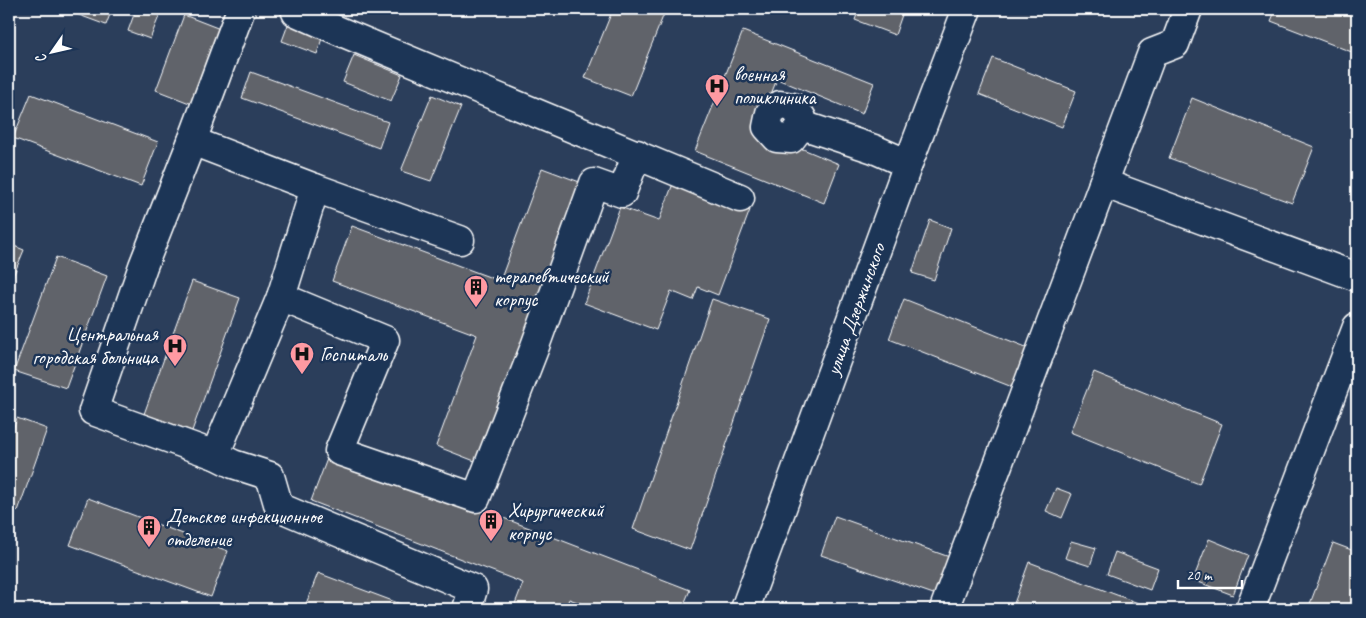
<svg xmlns="http://www.w3.org/2000/svg" width="1366" height="618" font-family="Caveat,sans-serif">
<rect width="100%" height="100%" fill="#2b3e5b"/>
<filter id="ink" filterUnits="userSpaceOnUse"><feTurbulence type="fractalNoise" baseFrequency=".02" numOctaves="2"/><feDisplacementMap in="SourceGraphic" scale="10" xChannelSelector="R" yChannelSelector="G"/><feConvolveMatrix kernelMatrix="1 2 1 2 8 2 1 2 1" color-interpolation-filters="sRGB"/></filter>
<g filter="url(#ink)">
<g fill="#61646b" stroke="#fff">
<path d="M72 9H112L106 25 71 12Z"/>
<path d="M136 9H162L150 39 128 31Z"/>
<path d="M532 9H549L547 15Z"/>
<path d="M613 9H666L631 96 585 78Z"/>
<path d="M859 9H904L895 35 855 20Z"/>
<path d="M1276 9H1357V54L1271 21Z"/>
<path d="M184 15 220 29 192 104 156 90Z"/>
<path d="M289 22 323 35 317 54 282 41Z"/>
<path d="M743 31 874 83 862 114 777 79 757 130 839 164 824 203 695 151Z"/>
<path d="M354 55 402 75 391 101 343 82Z"/>
<path d="M993 58 1076 91 1062 127 979 94Z"/>
<path d="M251 72 388 122 379 148 242 98Z"/>
<path d="M31 94 158 142 141 186 13 138Z"/>
<path d="M432 95 461 107 431 181 401 171Z"/>
<path d="M1192 98 1314 147 1292 203 1169 158Z"/>
<path d="M542 168 593 187 490 467 436 446 477 335 332 281 352 226 500 281Z"/>
<path d="M674 181 750 210 718 295 698 287 693 300 671 291 656 330 584 303 620 207 659 221Z"/>
<path d="M930 220 951 228 934 280 912 273Z"/>
<path d="M9 244 24 250 9 286Z"/>
<path d="M56 257 107 276 66 388 14 371Z"/>
<path d="M192 281 240 298 192 431 144 414Z"/>
<path d="M712 299 770 319 690 550 633 529Z"/>
<path d="M904 299 1036 351 1020 390 889 339Z"/>
<path d="M1094 372 1222 424 1199 484 1070 432Z"/>
<path d="M17 418 47 429 18 511 9 508V440Z"/>
<path d="M330 451 690 590 682 609H597L569 599 565 609H513L523 583 311 501Z"/>
<path d="M1056 488 1072 494 1062 518 1046 511Z"/>
<path d="M88 498 228 551 211 597 70 545Z"/>
<path d="M835 516 955 559 942 597 821 555Z"/>
<path d="M1209 539 1248 555 1233 595 1193 580Z"/>
<path d="M1071 541 1096 548 1090 566 1065 558Z"/>
<path d="M1333 543 1357 552V594L1351 609H1308Z"/>
<path d="M1115 552 1158 568 1150 590 1107 574Z"/>
<path d="M1029 562 1154 609H1012Z"/>
<path d="M318 573 414 609H304Z"/>
</g>
<g fill="none" stroke-linecap="round" stroke-linejoin="round">
<defs>
<g id="minor">
<path d="M241 9 192 141 143 266 93 411 215 455 233 464 270 476 279 507 473 589 467 609"/>
<path d="M295 9 296 12 339 31 740 198"/>
<path d="M802 125V118L793 107 780 105 770 113 767 127 777 138 791 139 802 125 874 149 908 164"/>
<path d="M192 141 315 188 281 297 385 340 339 451 476 498 534 349 594 183 622 193 637 154"/>
<path d="M1103 183 1357 277"/>
<path d="M315 188 460 240"/>
<path d="M215 455 281 297"/>
<path d="M745 609 908 164 967 9"/>
<path d="M944 609 1152 53 1175 44 1188 9"/>
<path d="M1250 609 1357 327"/>
</g>
</defs>
<use href="#minor" stroke="#fff" stroke-width="31"/>
<use href="#minor" stroke="#1d3557" stroke-width="28"/>
</g>
</g>
<defs>
<symbol id="hospital-pin" viewBox="-11 -11 22 30"><path d="M0 17L-7.5 6A9.5 9.5 0 1 1 7.5 6Z" fill="#ff9aa2" stroke="#1d3557"/><path d="M-5-5h3v3.5h4V-5h3V5h-3V1.5h-4V5h-3Z" fill="#111"/></symbol>
<symbol id="building-pin" viewBox="-11 -11 22 30"><path d="M0 17L-7.5 6A9.5 9.5 0 1 1 7.5 6Z" fill="#ff9aa2" stroke="#1d3557"/><path d="M-4-6H4V6H1V3H-1V6H-4ZM-2.5-4.3h1.7v1.8h-1.7ZM.8-4.3h1.7v1.8H.8ZM-2.5-1h1.7V.8h-1.7ZM.8-1h1.7V.8H.8Z" fill="#111"/></symbol>
</defs>
<g fill-rule="evenodd">
<use href="#hospital-pin" x="703" y="72" width="28" height="38"/>
<use href="#building-pin" x="462" y="273" width="28" height="38"/>
<use href="#hospital-pin" x="161" y="332" width="28" height="38"/>
<use href="#hospital-pin" x="288" y="340" width="28" height="38"/>
<use href="#building-pin" x="477" y="507" width="28" height="38"/>
<use href="#building-pin" x="135" y="513" width="28" height="38"/>
</g>
<g text-anchor="middle" stroke-width="5" stroke-linejoin="round" paint-order="stroke">
<g font-size="20" fill="#fff" stroke="#1d3557" text-anchor="start">
<text x="734" y="81">военная<tspan x="734" dy="23">поликлиника</tspan></text>
<text x="494" y="283">терапевтический<tspan x="494" dy="23">корпус</tspan></text>
<text x="158" y="341" text-anchor="end">Центральная<tspan x="158" dy="23">городская больница</tspan></text>
<text x="320" y="361">Госпиталь</text>
<text x="508" y="517">Хирургический<tspan x="508" dy="23">корпус</tspan></text>
<text x="166" y="523">Детское инфекционное<tspan x="166" dy="23">отделение</tspan></text>
</g>
<g font-size="20" fill="#fff" stroke="#1d3557">
<text transform="translate(855 309) rotate(-70)" y="7">улица Дзержинского</text>
</g>
</g>
<rect width="1366" height="618" fill="none" stroke="#1d3557" stroke-width="30"/>
<rect x="15" y="15" width="1336" height="588" fill="none" stroke="#fff" stroke-width="2" filter="url(#ink)"/>
<g transform="translate(52 52) rotate(236)" stroke="#1d3557" stroke-width="4" paint-order="stroke">
<path d="M0-4L9 19L0 12L-9 19Z" fill="#ffffff"/>
<text y="-8" font-size="14" font-weight="bold" text-anchor="middle" fill="#ffffff">С</text>
</g>
<path d="M1178 580v8h64v-8" fill="none" stroke="#ffffff" stroke-width="2.5"/>
<text x="1186" y="580" font-size="15" fill="#ffffff" stroke="#1d3557" stroke-width="4" paint-order="stroke">20 m</text>
</svg>
